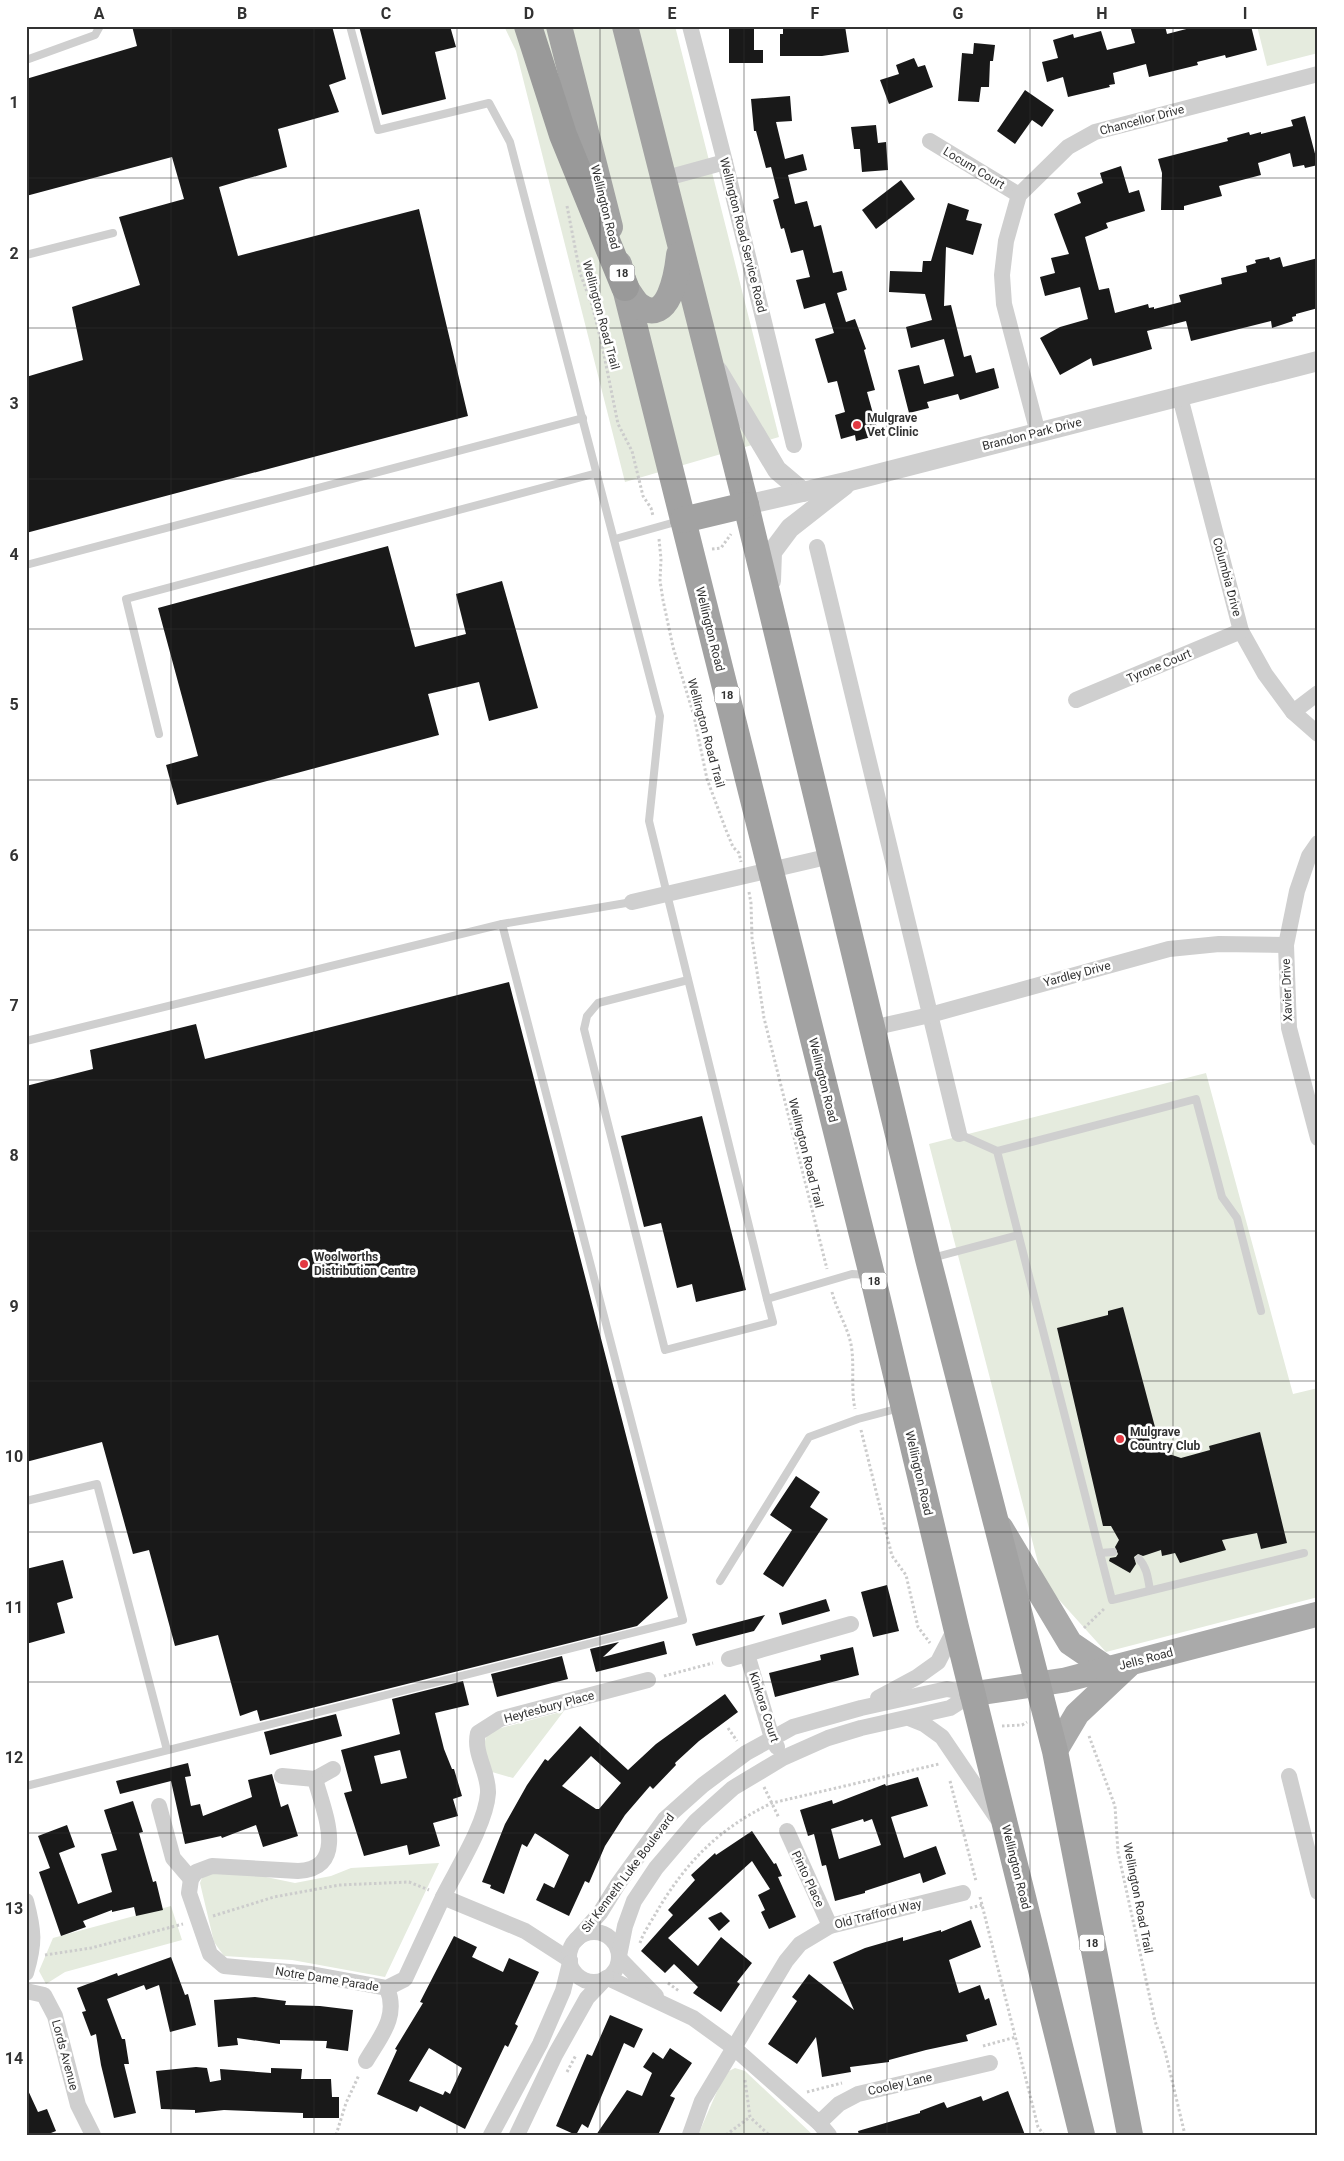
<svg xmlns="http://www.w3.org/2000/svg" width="1344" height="2161" font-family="Roboto,sans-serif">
<rect width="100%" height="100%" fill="#fff"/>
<g fill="#e5ebde">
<path d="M504 26H675L779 437 625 482 516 51Z"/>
<path d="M1257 26H1318V53L1267 66Z"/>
<path d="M1206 1073 1293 1394 1318 1388V1597L1106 1652 1043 1582 929 1144Z"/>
<path d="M564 1711 513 1778 492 1772C487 1757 479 1745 490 1731Z"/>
<path d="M439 1863 385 1977 292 1960 224 1956 214 1942 200 1883 204 1872 227 1869 295 1883 331 1876 351 1868Z"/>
<path d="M171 1906 182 1940 65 1972 46 1984 39 1971 53 1938Z"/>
<path d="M735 2068 745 2071 813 2135H698L725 2073Z"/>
</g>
<g fill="#191919" fill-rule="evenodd">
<path d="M132 26H332L346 79 329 85 339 112 278 129 287 167 219 187 238 256 419 209 468 416 26 533V377L83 360 72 307 140 285 119 217 184 199 172 157 26 196V79L137 46Z"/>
<path d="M359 26H450L456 47 435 52 446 99 382 115Z"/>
<path d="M729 26H754V50H763V63H729Z"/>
<path d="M783 26H845L849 52 822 56H780V34H783Z"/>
<path d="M1130 26H1165L1167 34 1198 26H1251L1257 50 1226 58 1225 55 1197 62 1198 65 1149 77 1146 64 1113 73 1115 84 1109 85 1110 87 1068 97 1063 77 1047 82 1042 62 1058 58 1053 40 1073 34 1074 38 1101 31 1107 50 1135 43Z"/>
<path d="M974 43 995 45 993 61H990L989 87H981L979 102 958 101 962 53 973 54Z"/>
<path d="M914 58 918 67 925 65 933 87 889 104 880 80 899 74 896 65Z"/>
<path d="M1025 90 1054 110 1042 127 1032 120 1015 144 997 131Z"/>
<path d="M790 96 792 121 776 122 785 159 803 154 807 170 788 175 795 204 807 201 814 227 821 225 833 273 842 271 847 290 837 293 846 322 855 319 866 349 864 350 875 390 867 392 879 435 856 441 855 435 841 439 835 415 845 412 837 381 828 383 815 339 834 333 825 303 804 309 796 280 810 277 803 250 791 253 784 228 781 229 773 200 779 198 771 167 766 168 756 131H754L751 99Z"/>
<path d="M1305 116 1318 165 1305 168 1304 165 1293 167 1290 153 1258 163 1261 175 1219 186 1222 196 1184 206V210H1161L1162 173 1158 159 1228 141 1227 138 1249 132 1250 135 1261 132V134L1293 126 1291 120Z"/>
<path d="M876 125 878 143 886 142 888 170 862 172 860 149H854L851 127Z"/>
<path d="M1121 166 1129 193 1139 190 1145 211 1106 223 1108 228 1085 237 1099 290 1109 288 1115 313 1148 304 1149 308 1154 307V309L1181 302 1179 295 1222 284 1221 278 1247 272 1246 266 1256 263 1255 260 1269 257 1270 260 1280 257 1283 267 1318 258V308L1296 314V316L1292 317 1293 321 1272 328 1271 321 1191 341 1186 321 1147 331 1152 349 1093 366 1091 358 1060 375 1040 338 1060 327 1088 319 1080 287 1045 296 1040 277 1055 273 1051 258 1069 254 1054 214 1081 203 1077 193 1103 183 1100 173Z"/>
<path d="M901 180 915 199 876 229 862 210Z"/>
<path d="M948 203 969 210 966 220 982 224 973 255 946 247 944 306 951 305 964 357 971 355 976 373 994 368 999 388 960 400 958 394 927 402 929 408 909 413 898 370 919 365 924 384 954 376 944 339 911 348 906 327 932 320 925 294 889 292 890 271 922 272 923 261H931Z"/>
<path d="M388 546 415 647 466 634 456 594 502 581 538 708 489 721 479 682 428 694 439 735 177 805 166 765 198 756 158 608Z"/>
<path d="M509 982 668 1598 637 1626 260 1721 257 1710 240 1716 218 1635 175 1646 149 1550 133 1554 102 1442 26 1462V1086L93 1069 90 1050 196 1024 205 1059Z"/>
<path d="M702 1116 746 1290 696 1302 692 1284 677 1288 661 1223 644 1227 621 1136Z"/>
<path d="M1123 1307 1155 1427 1157 1450 1181 1458 1210 1450 1209 1446 1260 1432 1287 1543 1261 1549 1257 1533 1222 1540 1226 1550 1180 1563 1175 1553 1162 1556 1161 1550 1143 1556 1138 1554 1134 1557 1136 1564 1130 1573 1109 1561 1110 1558 1116 1557 1118 1554 1115 1547 1119 1540 1111 1526H1103L1057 1328 1108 1315V1311Z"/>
<path d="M796 1476 820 1492 810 1507 828 1519 783 1587 763 1574 792 1530 770 1515Z"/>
<path d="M63 1560 73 1598 57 1603 65 1633 26 1644V1569Z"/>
<path d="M887 1585 899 1631 873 1637 861 1592Z"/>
<path d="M826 1599 830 1611 782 1625 779 1613Z"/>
<path d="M765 1615 754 1631 696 1646 692 1634Z"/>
<path d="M664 1641 667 1654 596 1672 590 1649 619 1642 603 1657Z"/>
<path d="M853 1647 859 1675 775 1697 769 1673 821 1660 820 1655Z"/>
<path d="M562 1656 568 1679 497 1697 491 1674Z"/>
<path d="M463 1681 469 1705 435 1713 444 1749 452 1769H454L462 1796 453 1799 458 1816 433 1823 440 1846 409 1855 407 1845 364 1856 344 1793 352 1791 341 1750 400 1734 392 1699ZM400 1750 407 1778 381 1784 374 1756Z"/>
<path d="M725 1694 738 1712 699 1741 675 1763 676 1765 653 1789 650 1786 625 1815 605 1846 589 1883 585 1881 569 1916 536 1900 544 1883 554 1888 569 1855 535 1833 527 1847 522 1844 504 1894 490 1888 491 1885 482 1882 505 1824 527 1785 545 1759 548 1761 580 1726 628 1770 656 1744ZM591 1756 621 1783 599 1809H596L562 1786Z"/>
<path d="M336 1714 342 1736 270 1755 264 1732Z"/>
<path d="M188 1763 191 1776 185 1777 191 1806 200 1804 203 1816 252 1797 248 1780 272 1774 281 1807 288 1804 298 1836 263 1847 256 1825 222 1838 221 1836 185 1844 171 1781 120 1794 116 1781Z"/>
<path d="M918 1777 928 1806 891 1817 904 1858 936 1846 946 1874 923 1883 920 1873 865 1891V1893L835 1901 826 1865 822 1866 814 1834 808 1836 800 1810 832 1800 833 1804 885 1784 886 1786ZM863 1819 864 1822 872 1819 881 1845 839 1859 831 1829Z"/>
<path d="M133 1801 143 1832 139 1833 153 1882 156 1881 163 1910 136 1916 134 1907 112 1912V1910L83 1921 86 1927 61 1936 39 1872 50 1868 38 1836 67 1825 75 1847 59 1853 78 1904 112 1892 101 1854 117 1850 104 1810Z"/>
<path d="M752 1831 774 1864 776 1863 782 1876 778 1877 796 1917 769 1929 761 1912 765 1910 758 1895 770 1889 752 1861 668 1938 698 1966 721 1937 752 1963 737 1982 740 1984 721 2012 693 1993 698 1987 674 1964 665 1973 641 1951 673 1915 668 1910 695 1880 691 1875 715 1853 716 1855Z"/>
<path d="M721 1912 730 1921 719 1931 708 1918Z"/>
<path d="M971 1920 981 1947 949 1960 959 1993 980 1985 985 2000 989 1998 997 2025 966 2035 968 2041 926 2050 889 2060V2062L850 2067 851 2072 822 2077 816 2037 797 2064 768 2044 797 2001 792 1997 809 1974 854 2010 833 1962 865 1948 903 1937V1941L941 1930V1932Z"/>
<path d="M454 1936 477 1947 472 1957 503 1972 509 1958 539 1972 515 2024 518 2026 508 2047 505 2045 465 2129 420 2106 417 2112 377 2094 397 2050 395 2049 423 2003 420 2002ZM429 2048 462 2068 450 2094 445 2091 443 2095 409 2081Z"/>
<path d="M171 1957 185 1995 188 1994 196 2025 170 2032 159 1985 146 1990 144 1985 107 1999 122 2039H125L129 2064H124L136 2113 114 2118 101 2065 96 2034 91 2036 82 2012 86 2011 77 1988 117 1973 118 1976Z"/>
<path d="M255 1997 286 2001 285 2005 320 2006 353 2010 348 2051 326 2048 327 2041 280 2040V2044L237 2038 238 2045 218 2047 214 2000Z"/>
<path d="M610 2015 643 2029 634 2048 624 2043 588 2128 582 2124 576 2135 556 2126 587 2054 592 2056Z"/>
<path d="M670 2048 692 2063 670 2096 675 2098 658 2135H596L627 2090 642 2096 652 2073 643 2067 653 2052 663 2059Z"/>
<path d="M196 2067 207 2068 210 2082 221 2080 220 2069 271 2073V2068L302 2069 301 2079H331L332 2097H339V2118H303V2113L224 2110 195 2113V2110L161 2109 156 2071Z"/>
<path d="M26 2086 38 2112 47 2109 56 2131 46 2135H26Z"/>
<path d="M1008 2091 1025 2135H859L858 2131 920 2113V2111L944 2102 947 2108 981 2096 983 2101Z"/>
</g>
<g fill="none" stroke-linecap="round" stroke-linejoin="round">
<g stroke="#ccc" stroke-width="3" stroke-dasharray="2.5 2.5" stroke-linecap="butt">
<path d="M567 206 580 273 592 305 602 345 618 424 632 451 643 496 651 508 653 516"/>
<path d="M659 539 661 559 660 581 663 600 673 647 694 716 707 779 726 830 733 847 739 853 741 862"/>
<path d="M712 549 721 548 731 534"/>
<path d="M749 892 751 903 752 938 764 1018 827 1269"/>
<path d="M832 1292C837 1312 850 1330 852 1351 854 1371 851 1390 855 1409"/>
<path d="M861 1430 892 1556 906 1575 918 1627 930 1643"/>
<path d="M1084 1628 1105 1608"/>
<path d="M664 1676 713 1663"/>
<path d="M1002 1726 1022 1725 1027 1722"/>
<path d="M728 1728 737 1741"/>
<path d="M1089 1736 1115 1806 1118 1852 1155 2021 1165 2051 1185 2135"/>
<path d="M950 1781 976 1881"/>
<path d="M764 1787 779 1818"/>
<path d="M980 1897 1038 2127 1044 2135"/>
<path d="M970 1908 982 1905"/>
<path d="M213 1916 274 1897 339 1885 409 1882 429 1890"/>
<path d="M640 1943C643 1933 651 1922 656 1913 685 1863 719 1828 772 1803L939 1764V1762"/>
<path d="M45 1955 91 1948 183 1924"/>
<path d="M668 1983 679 1991"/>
<path d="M983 2046 1016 2037"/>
<path d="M567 2072 576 2055"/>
<path d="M745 2080 750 2117 769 2135"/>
<path d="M807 2092 842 2083"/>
<path d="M336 2135 346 2103 359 2075"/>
<path d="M726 2135 750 2117"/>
</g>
<g stroke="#cfcfcf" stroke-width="8">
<path d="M350 26 378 130 489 103 510 142 660 716 649 821 767 1299"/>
<path d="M26 60 95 35 100 26"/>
<path d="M26 255 113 233"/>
<path d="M615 539 679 521"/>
<path d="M26 565 583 418"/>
<path d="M159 734 126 599 597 473"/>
<path d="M688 980 598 1003 587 1016 584 1029 665 1350 773 1322 767 1299 852 1274 868 1275"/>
<path d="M26 1041 502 924 632 902"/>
<path d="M959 1134 997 1151"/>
<path d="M932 1258 1018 1235"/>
<path d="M1261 1311 1237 1218 1222 1197 1196 1099 997 1151 1112 1600 1304 1553"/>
<path d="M26 1501 97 1484 167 1750"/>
<path d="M1100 1553 1113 1552"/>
<path d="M1139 1559C1147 1567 1148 1579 1150 1590"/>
<path d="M720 1581 809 1437 858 1419 900 1408"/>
<path d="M26 1786 683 1620 502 924"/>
</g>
<g stroke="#cfcfcf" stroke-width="16">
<path d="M690 26 725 162 794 445"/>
<path d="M930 141 1019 195"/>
<path d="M663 179 725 162"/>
<path d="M1180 397 1241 631 1265 674 1293 712 1318 734"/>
<path d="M1038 433 1004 304 1002 275 1006 241 1019 195 1068 147 1095 132 1318 74"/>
<path d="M817 547 959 1134"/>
<path d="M1076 700 1241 631"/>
<path d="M1293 712 1318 693"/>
<path d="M1318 843 1309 856 1297 891 1286 945 1289 1028 1318 1138"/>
<path d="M632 902 831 856"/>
<path d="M872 1028 930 1015 1169 949 1219 944 1286 945"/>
<path d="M747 1654 772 1738 777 1747"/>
<path d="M729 1659 851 1624"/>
<path d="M878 1698 917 1677 938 1662 956 1627"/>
<path d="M909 1718 924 1724 942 1737 997 1818"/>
<path d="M282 1776 315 1779 333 1769"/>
<path d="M1289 1776 1318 1892"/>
<path d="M315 1779C323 1809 350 1869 298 1871L212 1866 196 1872 191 1879 189 1893 210 1954 224 1966 311 1974 387 1988 405 1979 443 1897 525 1931 570 1960"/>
<path d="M159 1806 173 1858 191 1879"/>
<path d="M787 1831 830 1926"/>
<path d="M443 1897C457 1869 486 1824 488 1793 489 1772 473 1754 478 1733L500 1719 648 1680"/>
<path d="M26 1901C34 1931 35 1943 26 1973"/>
<circle cx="594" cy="1957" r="25"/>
<path d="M577 1939 600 1913 618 1884 665 1819 703 1785 746 1753 793 1727 861 1708 947 1689 972 1694"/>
<path d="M619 1956 625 1926 634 1901 656 1868 696 1821 733 1788 783 1758 828 1738 861 1728 950 1708 972 1694"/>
<path d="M619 1958 656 1996"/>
<path d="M608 1978 693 2018 733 2047 819 2123 829 2135"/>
<path d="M26 1991 44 1995 55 2016 78 2105 93 2135"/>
<path d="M366 2061C380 2037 399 2017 387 1988"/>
<path d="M819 2123 839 2104 858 2094 990 2063"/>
<path d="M491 2135 540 2044 563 1991 570 1963"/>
<path d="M517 2135 555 2055 587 1998 606 1978"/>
<path d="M690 2135 702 2101 786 1961 800 1944 830 1926 963 1893"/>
</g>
<g stroke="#cfcfcf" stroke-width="20">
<path d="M718 371 777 470 803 492"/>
<path d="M746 505 850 481 1318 361"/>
<path d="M771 581 772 552 790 528 845 485"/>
</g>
<g stroke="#aaa" stroke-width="25">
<path d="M1001 1528 1070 1643 1108 1669"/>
<path d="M972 1694 1065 1680 1318 1614"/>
<path d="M1055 1751 1077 1714 1130 1664"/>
</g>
<g stroke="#a2a2a2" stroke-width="26">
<path d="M559 26 610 227"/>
<path d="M625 26 746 505 928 1259 1055 1751 1130 2135"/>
<path d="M619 264 875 1287 956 1627 1082 2135"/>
<path d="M625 287C630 293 634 302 640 306 669 326 677 273 679 255"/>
<path d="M683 520 746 505"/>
</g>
<path stroke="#999" stroke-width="28" d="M528 26 563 135 625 287"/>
</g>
<path fill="none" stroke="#323232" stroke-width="1" stroke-opacity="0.55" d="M171 26V2135M314 26V2135M457 26V2135M600 26V2135M744 26V2135M887 26V2135M1030 26V2135M1173 26V2135M26 178H1318M26 328H1318M26 479H1318M26 629H1318M26 780H1318M26 930H1318M26 1080H1318M26 1231H1318M26 1381H1318M26 1532H1318M26 1682H1318M26 1833H1318M26 1983H1318"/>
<g fill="#e33a43" stroke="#fff" stroke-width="2">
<circle cx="857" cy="425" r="5"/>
<circle cx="304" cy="1264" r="5"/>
<circle cx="1120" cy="1439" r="5"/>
</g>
<g text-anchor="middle" stroke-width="5" stroke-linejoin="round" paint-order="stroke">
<g fill="#fff" stroke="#707070" stroke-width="1">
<rect x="609.5" y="264.5" width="25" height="17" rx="4"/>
<rect x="714.5" y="686.5" width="25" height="17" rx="4"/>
<rect x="861.5" y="1272.5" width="25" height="17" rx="4"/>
<rect x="1079.5" y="1934.5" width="25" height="17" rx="4"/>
</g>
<g font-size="11" font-weight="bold" fill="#323232">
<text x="622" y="277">18</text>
<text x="727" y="699">18</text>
<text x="874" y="1285">18</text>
<text x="1092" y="1947">18</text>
</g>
<g font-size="12" fill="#323232" stroke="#fff">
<text transform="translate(1142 120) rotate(-15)" y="4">Chancellor Drive</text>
<text transform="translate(974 168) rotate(31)" y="4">Locum Court</text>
<text transform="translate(605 207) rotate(76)" y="4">Wellington Road</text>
<text transform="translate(743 235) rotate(76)" y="4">Wellington Road Service Road</text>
<text transform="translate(601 315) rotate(75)" y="4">Wellington Road Trail</text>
<text transform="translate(1032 434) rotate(-14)" y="4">Brandon Park Drive</text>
<text transform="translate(1227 577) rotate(75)" y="4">Columbia Drive</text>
<text transform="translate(710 629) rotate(76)" y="4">Wellington Road</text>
<text transform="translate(1159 666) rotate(-23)" y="4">Tyrone Court</text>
<text transform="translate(706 733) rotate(75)" y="4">Wellington Road Trail</text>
<text transform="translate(1077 974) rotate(-15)" y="4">Yardley Drive</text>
<text transform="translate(1287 990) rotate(-92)" y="4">Xavier Drive</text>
<text transform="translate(823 1080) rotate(76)" y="4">Wellington Road</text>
<text transform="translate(806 1153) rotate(76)" y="4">Wellington Road Trail</text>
<text transform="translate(919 1473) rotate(77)" y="4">Wellington Road</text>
<text transform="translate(1146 1659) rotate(-15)" y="4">Jells Road</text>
<text transform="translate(549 1707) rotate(-15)" y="4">Heytesbury Place</text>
<text transform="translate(764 1707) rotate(72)" y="4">Kinkora Court</text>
<text transform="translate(1016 1867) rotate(76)" y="4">Wellington Road</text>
<text transform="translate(628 1873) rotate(-53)" y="4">Sir Kenneth Luke Boulevard</text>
<text transform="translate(808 1879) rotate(65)" y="4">Pinto Place</text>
<text transform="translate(1138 1898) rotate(79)" y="4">Wellington Road Trail</text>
<text transform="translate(878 1914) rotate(-14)" y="4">Old Trafford Way</text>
<text transform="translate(327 1979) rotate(9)" y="4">Notre Dame Parade</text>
<text transform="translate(65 2055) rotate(75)" y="4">Lords Avenue</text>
<text transform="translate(900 2084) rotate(-13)" y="4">Cooley Lane</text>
</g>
<g font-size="12" font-weight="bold" fill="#323232" stroke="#fff" text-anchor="start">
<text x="867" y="422">Mulgrave<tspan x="867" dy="14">Vet Clinic</tspan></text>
<text x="314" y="1261">Woolworths<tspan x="314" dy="14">Distribution Centre</tspan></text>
<text x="1130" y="1436">Mulgrave<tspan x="1130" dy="14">Country Club</tspan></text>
</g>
</g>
<rect width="1344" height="2161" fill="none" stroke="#ffffff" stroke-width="55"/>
<rect x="28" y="28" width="1288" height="2106" fill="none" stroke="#323232" stroke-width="2"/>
<g font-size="16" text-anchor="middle" font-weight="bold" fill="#323232">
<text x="99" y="19">A</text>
<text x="242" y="19">B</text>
<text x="386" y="19">C</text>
<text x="529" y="19">D</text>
<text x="672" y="19">E</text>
<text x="815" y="19">F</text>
<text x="958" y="19">G</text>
<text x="1102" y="19">H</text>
<text x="1245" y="19">I</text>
<text x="14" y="108">1</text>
<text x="14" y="259">2</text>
<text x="14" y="409">3</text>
<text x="14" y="560">4</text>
<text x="14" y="710">5</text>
<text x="14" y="861">6</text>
<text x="14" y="1011">7</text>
<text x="14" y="1161">8</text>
<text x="14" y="1312">9</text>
<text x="14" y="1462">10</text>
<text x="14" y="1613">11</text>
<text x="14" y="1763">12</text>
<text x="14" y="1914">13</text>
<text x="14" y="2064">14</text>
</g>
</svg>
